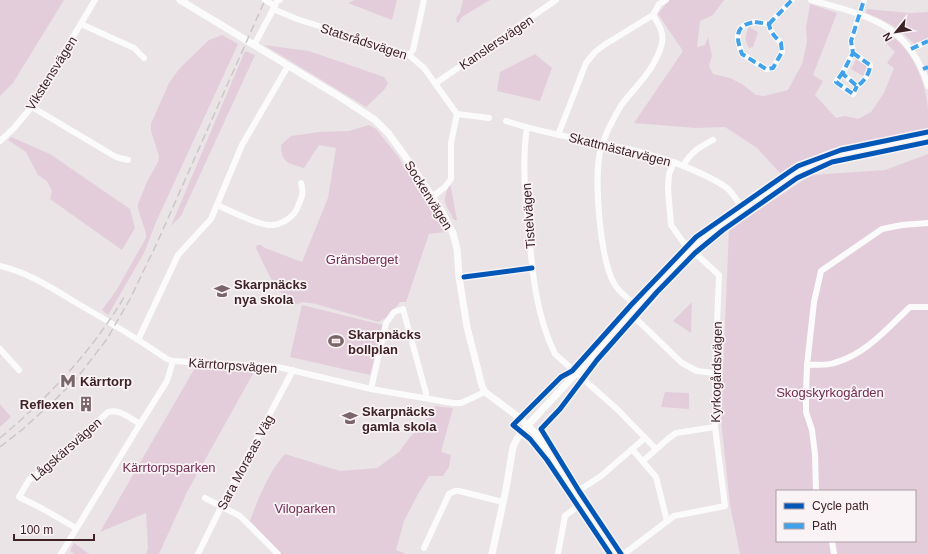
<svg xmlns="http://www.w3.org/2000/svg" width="928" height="554" font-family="Arial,sans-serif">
<rect width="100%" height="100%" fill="#eae4e7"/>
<g fill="#e3cddb" fill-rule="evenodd">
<path d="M0 0H64L13 83 0 96Z"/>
<path d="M355 0H397L392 20 348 3Z"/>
<path d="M463 0H490L462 17 459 22 457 23 456 18 460 13Z"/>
<path d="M669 0H724L713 15 700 21 697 47 705 45 708 37 712 56 709 66 713 74 730 78 742 84 756 95 764 96 788 90 802 64 807 42 806 28 810 4 837 13 813 75 823 81 815 95 836 118 845 116 858 119 871 112 884 93 894 68 887 63 895 52 881 38 888 33C912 49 925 80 928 108 928 115 928 122 928 129L908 134 845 145 828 150 798 164 781 174 757 148 725 127 696 128 634 123 683 51 658 14Z"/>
<path d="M867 9 909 13 928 12V39L914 44C901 29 885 20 866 13Z"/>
<path d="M749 27 758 32 753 47 749 48C744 39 745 36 749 27Z"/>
<path d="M222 35 238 44 156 222 144 253 108 315 102 310 116 291 146 238V233L138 209V204L147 182 158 162 159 156 151 131V124L169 83 180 68 209 40Z"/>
<path d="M264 45 309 51 384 77 388 83 384 90 366 107Z"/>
<path d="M245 51 255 55 181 216 171 226Z"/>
<path d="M535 54 552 68 540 101 497 91 500 72Z"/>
<path d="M857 58 869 65 863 76 851 69Z"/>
<path d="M369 125 376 129 397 155 446 232 429 234 406 302H400L388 317 378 322 316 304 303 302 290 306 270 277 256 248 257 245H261L265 248 302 262 328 198 336 148 319 145 304 168C287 163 282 163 281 145L291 136 319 132 349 131Z"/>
<path d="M11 137 50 154 130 209 135 228 122 250 50 199 52 191 47 181 38 175 26 152 8 140Z"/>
<path d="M928 154V554H740L730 505 721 420 729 230 811 175 885 170ZM777 491H915V541H777Z"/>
<path d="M450 183 457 220H454C445 202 441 203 450 183Z"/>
<path d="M692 302 691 333 673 321Z"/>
<path d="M302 305 383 325 370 375 290 357Z"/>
<path d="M196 366 254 372 187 492 159 554H146L148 548 146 513 100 532Z"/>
<path d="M665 392 689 393V409L661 407Z"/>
<path d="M0 404 11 417 0 427Z"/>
<path d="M433 406 453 408 441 452 451 455 449 467 443 476H429L418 494 404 521 396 550 406 554H281L250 521C258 499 269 471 285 454L340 471 377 468 399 452 410 437 422 425 435 407Z"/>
<path d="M74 543 89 554H75L70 551Z"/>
</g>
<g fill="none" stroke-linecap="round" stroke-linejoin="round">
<g stroke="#fcfbfb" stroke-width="6">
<path d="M265 0 275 6 277 1 280 0"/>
<path d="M811 0C868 16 909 23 928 86"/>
<path d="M273 9 297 19 409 55 424 68 457 114 451 143V179L445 187 432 197"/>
<path d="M755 22 769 24C770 32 775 37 781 43L782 52 773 68 766 69 742 54C736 38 734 25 755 22Z"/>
<path d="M81 24 134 48 144 58"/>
<path d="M769 24 792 0"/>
<path d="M254 45 275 6"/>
<path d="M911 49 928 41"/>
<path d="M853 53 870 65C870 73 864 82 857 86L844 75 843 72 853 53 851 41 864 0"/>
<path d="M409 55 413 50 424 0"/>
<path d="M843 72 836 82 853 94 857 86"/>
<path d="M436 83 556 0"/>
<path d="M32 107 116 157 128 160"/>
<path d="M457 114 489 118"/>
<path d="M506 121C564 141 628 143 686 167 700 173 715 179 727 188 734 194 738 203 744 210"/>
<path d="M527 128C522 159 525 192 528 223 532 268 535 313 555 354L617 409 656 449"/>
<path d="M558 135 586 63 595 52 604 45 653 15 659 4 666 0"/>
<path d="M0 141 14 128 30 109 95 0"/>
<path d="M683 166C692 151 698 148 713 140"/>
<path d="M217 205C231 211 255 224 269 225 280 226 295 217 298 206 302 197 304 193 301 183"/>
<path d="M0 266C30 273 55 290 80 305 110 322 139 340 167 359L173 361 278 367 371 389 453 403H461L485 392"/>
<path d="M637 306C630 300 620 293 615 285 600 261 593 175 601 148 605 135 612 121 619 109 622 103 628 97 632 92 645 77 657 63 662 43 664 32 659 25 653 15"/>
<path d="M631 314 682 363 697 371 715 373"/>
<path d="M138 340 178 255 211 219 242 145 288 66"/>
<path d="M0 349 19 370"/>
<path d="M807 365C815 364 826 366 834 363 865 355 888 328 910 307H928"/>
<path d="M371 389 386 323 394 312 403 309 426 393V398"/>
<path d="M632 449 656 477 667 521"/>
<path d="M643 461 669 438 676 433 715 427"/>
<path d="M816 491 815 454 812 430 806 412V394L807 365 814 302 821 271 882 229 902 225 928 223"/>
<path d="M575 493 601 476 645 438"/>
<path d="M205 498 240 516 278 554"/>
<path d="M76 528 43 509 19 497 29 480 62 456 108 412C119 408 131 419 140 424"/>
<path d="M832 541 834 554"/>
<path d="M424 548 449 494 455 491H459L503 502"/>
<path d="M61 554 140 424 167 381 173 361"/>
<path d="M198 554 227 495 293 370"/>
<path d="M558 554 565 516 582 503"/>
<path d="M624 554 674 516 725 506 715 427V373L719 275 683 242 671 225 668 189 669 174 674 162"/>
</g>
<g stroke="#fcfbfb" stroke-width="7">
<path d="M180 0 340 97 375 120 389 134 407 159 441 210 453 233 457 249 459 277 467 327 482 386 485 392 520 418 536 434 616 554"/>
<path d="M492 554 506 489 513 447 517 439 528 425 692 249C709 233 729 221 748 207 772 190 795 171 823 160 857 148 894 145 928 137"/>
</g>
<g stroke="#cbc7c8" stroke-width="1.5" stroke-dasharray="8 4" stroke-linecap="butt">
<path d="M0 438C49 397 94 349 126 294"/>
<path d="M0 447 23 429 57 398 77 378 107 339 130 299 157 243 265 0"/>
</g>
<g stroke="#3fa2eb" stroke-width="4" stroke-dasharray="8 4" stroke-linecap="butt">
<path d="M755 22 769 24C770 32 775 37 781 43L782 52 773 68 766 69 742 54C736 38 734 25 755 22Z"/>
<path d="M769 24 792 0"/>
<path d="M911 49 928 41"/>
<path d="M853 53 870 65C870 73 864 82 857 86L844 75 843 72 853 53 851 41 864 0"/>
<path d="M923 69 928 67"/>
<path d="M843 72 836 82 853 94 857 86"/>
</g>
<defs>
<g id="cycleway">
<path d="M464 277 532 268"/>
<path d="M610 554 547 460 530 439 513 425 561 377 572 371 631 305 696 237 789 172 798 166 841 150 928 132"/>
<path d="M621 554 579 491 541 429 560 409 597 360 657 292 695 253 723 230 797 178 832 162 928 142"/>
</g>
</defs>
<use href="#cycleway" stroke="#f9f3f5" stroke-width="8"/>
<use href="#cycleway" stroke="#0057b8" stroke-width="5"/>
</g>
<defs>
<symbol id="school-bare" viewBox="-9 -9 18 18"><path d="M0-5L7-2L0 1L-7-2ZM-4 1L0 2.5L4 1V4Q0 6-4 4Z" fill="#7a666a" stroke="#f9f3f5" stroke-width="2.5" paint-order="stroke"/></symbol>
<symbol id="stadium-bare" viewBox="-9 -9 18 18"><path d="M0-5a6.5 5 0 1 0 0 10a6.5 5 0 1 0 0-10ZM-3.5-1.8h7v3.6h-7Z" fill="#7a666a" stroke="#f9f3f5" stroke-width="2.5" paint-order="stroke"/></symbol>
<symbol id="metro-bare" viewBox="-9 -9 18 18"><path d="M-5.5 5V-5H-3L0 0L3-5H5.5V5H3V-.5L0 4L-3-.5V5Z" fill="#7a666a" stroke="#f9f3f5" stroke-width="2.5" paint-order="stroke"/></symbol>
<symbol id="building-bare" viewBox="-9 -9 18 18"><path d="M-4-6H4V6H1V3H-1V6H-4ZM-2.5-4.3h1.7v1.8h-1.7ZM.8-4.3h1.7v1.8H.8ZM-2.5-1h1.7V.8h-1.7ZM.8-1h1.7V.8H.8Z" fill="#7a666a" stroke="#f9f3f5" stroke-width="2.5" paint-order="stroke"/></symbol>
</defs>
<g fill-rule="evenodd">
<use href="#school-bare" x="211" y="280" width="22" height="22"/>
<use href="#stadium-bare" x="325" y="330" width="22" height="22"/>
<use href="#metro-bare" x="57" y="370" width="22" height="22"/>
<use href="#building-bare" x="75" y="393" width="22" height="22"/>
<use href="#school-bare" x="339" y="407" width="22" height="22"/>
</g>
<g text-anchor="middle" stroke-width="3.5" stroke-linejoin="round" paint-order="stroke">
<g font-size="13" fill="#3e2227" stroke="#f9f3f5">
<text transform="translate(364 41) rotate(18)" y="5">Statsrådsvägen</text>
<text transform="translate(496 42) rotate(-34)" y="5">Kanslersvägen</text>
<text transform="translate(51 73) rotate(-58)" y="5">Vikstensvägen</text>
<text transform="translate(620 149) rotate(14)" y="5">Skattmästarvägen</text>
<text transform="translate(429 195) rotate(58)" y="5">Sockenvägen</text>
<text transform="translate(528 216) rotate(-94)" y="5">Tistelvägen</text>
<text transform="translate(233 365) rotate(4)" y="5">Kärrtorpsvägen</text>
<text transform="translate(716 372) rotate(-89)" y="5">Kyrkogårdsvägen</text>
<text transform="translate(66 449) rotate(-41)" y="5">Lågskärsvägen</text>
<text transform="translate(245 462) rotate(-62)" y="5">Sara Moræas Väg</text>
</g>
<g font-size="13" fill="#742d51" stroke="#f9f3f5">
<text x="362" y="264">Gränsberget</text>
<text x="830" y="397">Skogskyrkogården</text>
<text x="169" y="472">Kärrtorpsparken</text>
<text x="305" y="513">Viloparken</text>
</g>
<g font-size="13" font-weight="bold" fill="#3e2227" stroke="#f9f3f5" text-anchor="start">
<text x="234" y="289">Skarpnäcks<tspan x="234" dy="15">nya skola</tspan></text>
<text x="348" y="339">Skarpnäcks<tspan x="348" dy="15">bollplan</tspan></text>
<text x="80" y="386">Kärrtorp</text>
<text x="74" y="409" text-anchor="end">Reflexen</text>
<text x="362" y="416">Skarpnäcks<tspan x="362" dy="15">gamla skola</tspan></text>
</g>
</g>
<rect x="776" y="490" width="140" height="52" fill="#f9f3f5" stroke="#ae9fa3"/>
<rect x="784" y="503" width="20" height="6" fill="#0057b8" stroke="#ae9fa3"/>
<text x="812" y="510" font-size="12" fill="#3e2227">Cycle path</text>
<rect x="784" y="523" width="20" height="6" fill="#3fa2eb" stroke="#ae9fa3"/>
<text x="812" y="530" font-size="12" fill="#3e2227">Path</text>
<g transform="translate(896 32) rotate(240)" stroke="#f9f3f5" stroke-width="3" paint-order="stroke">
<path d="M0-3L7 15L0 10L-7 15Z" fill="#3e2227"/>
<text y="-6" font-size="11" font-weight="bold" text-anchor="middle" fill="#3e2227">N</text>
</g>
<path d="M14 534v6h80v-6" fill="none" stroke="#3e2227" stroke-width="2"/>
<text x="20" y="534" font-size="12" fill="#3e2227" stroke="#f9f3f5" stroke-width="3" paint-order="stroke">100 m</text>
</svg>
